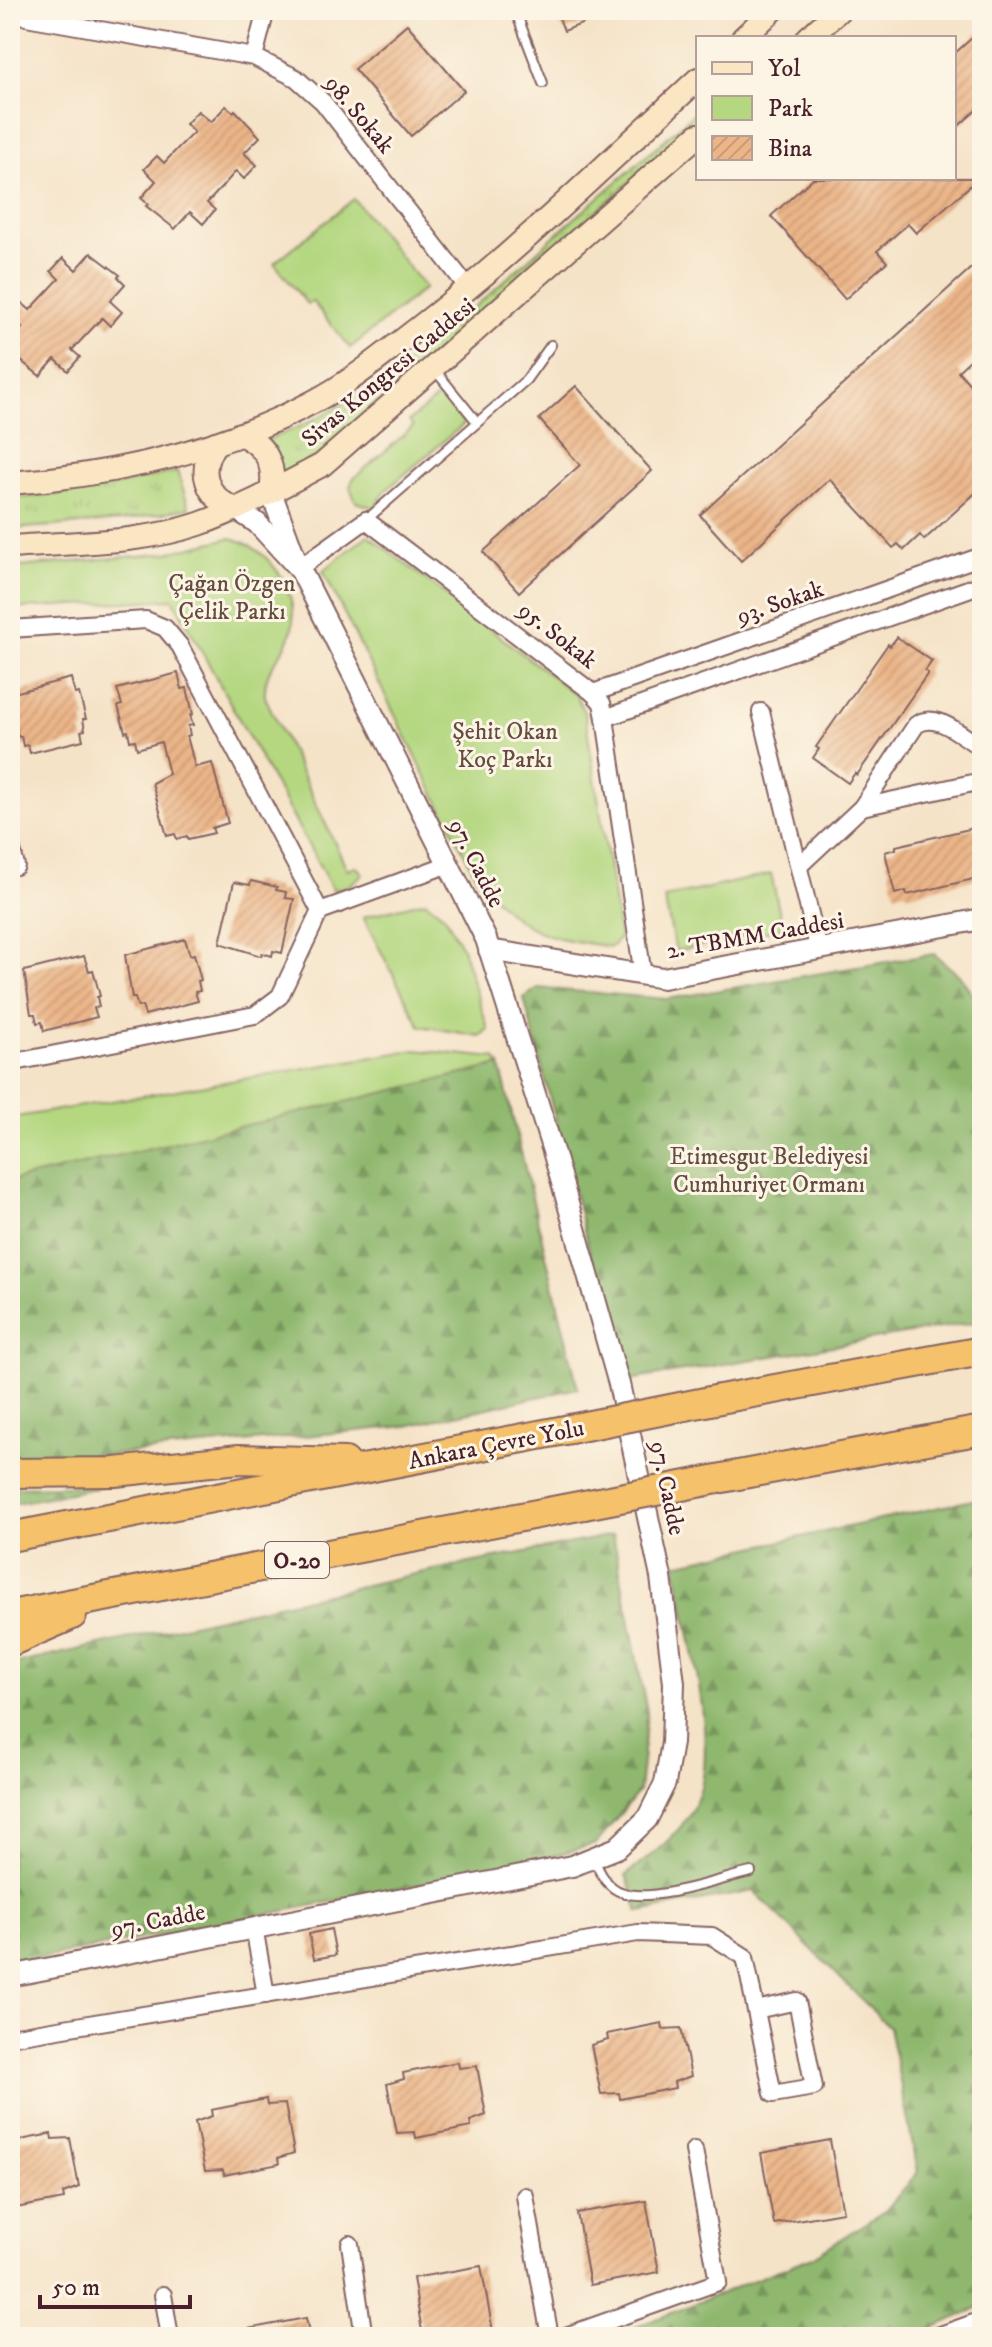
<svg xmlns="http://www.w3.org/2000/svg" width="992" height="2347" font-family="'IM FELL DW Pica',serif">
<defs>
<pattern id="grass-tufts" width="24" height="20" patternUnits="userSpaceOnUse" patternTransform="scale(2)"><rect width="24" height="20" fill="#b4d780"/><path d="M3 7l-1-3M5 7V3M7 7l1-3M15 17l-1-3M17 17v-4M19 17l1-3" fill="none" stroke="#9cb86f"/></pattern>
<pattern id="forest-firs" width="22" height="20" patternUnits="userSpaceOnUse" patternTransform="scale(2)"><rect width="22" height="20" fill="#8fb86e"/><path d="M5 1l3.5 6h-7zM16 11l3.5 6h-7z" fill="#77955b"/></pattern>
<pattern id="building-hatch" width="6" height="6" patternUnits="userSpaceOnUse" patternTransform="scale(2)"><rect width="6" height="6" fill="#ebb588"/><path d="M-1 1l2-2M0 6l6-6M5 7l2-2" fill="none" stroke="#cb9b76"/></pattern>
</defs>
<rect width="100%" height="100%" fill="#fcf5e5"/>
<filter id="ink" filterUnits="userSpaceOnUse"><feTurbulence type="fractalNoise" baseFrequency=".0125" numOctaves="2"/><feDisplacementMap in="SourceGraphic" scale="16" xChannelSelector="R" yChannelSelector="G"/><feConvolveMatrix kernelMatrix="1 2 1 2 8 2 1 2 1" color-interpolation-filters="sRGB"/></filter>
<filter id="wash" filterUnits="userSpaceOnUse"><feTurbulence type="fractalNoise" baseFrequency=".006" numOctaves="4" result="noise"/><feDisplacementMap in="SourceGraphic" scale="32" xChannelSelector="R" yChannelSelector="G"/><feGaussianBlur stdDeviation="1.8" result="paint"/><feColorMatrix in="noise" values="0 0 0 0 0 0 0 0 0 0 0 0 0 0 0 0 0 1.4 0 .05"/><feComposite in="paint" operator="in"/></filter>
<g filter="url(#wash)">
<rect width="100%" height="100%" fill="#f5e3c8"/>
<g fill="url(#grass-tufts)" stroke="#7f7b56" stroke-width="2">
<path d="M698 109V122L319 455 283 474 267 440C380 398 464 317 552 238 601 195 651 154 698 109Z"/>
<path d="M177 471 189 508 122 521 10 529V499L91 491Z"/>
</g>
<g fill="url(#forest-firs)" stroke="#6c6c4c" stroke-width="2">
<path d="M934 954 961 977 982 1009V1321L623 1381 524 998 538 988 667 999Z"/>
<path d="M500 1065 578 1388 407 1426 97 1456 10 1460V1181Z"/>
<path d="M112 1485 10 1504V1487Z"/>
<path d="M982 1498V2307L910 2337H611L812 2257 886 2210 918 2172 889 2027 754 1891 639 1912 626 1875C655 1853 687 1830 699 1794 718 1739 686 1623 675 1564Z"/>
<path d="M613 1535 647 1712 639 1791 596 1844 520 1865 10 1964V1665L424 1572Z"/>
</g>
<g fill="#b4d780" stroke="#7f7b56" stroke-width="2">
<path d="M354 199 425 288 350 348 312 301 307 304 274 263Z"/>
<path d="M441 395 464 424 385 491 375 508 356 502 350 487 353 479 413 427 409 421Z"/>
<path d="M368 535 576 695 585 715 620 938 611 947C539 936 524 934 476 877L323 571Z"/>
<path d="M230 538C267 545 300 591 292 629 286 658 263 663 265 697L347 869 356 866 363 874 347 887 333 890 173 599 10 609V568L167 553Z"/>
<path d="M771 874 783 928 676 951 664 898Z"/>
<path d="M425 901 445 916 462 948 488 1029 480 1036 420 1026 363 917Z"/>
<path d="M415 1050 495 1058 500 1065 10 1181V1118Z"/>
</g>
<g id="blocks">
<g fill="url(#building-hatch)">
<path d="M556 10H614V11L564 31Z"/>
<path d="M407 24 464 91 411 136 354 69Z"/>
<path d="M982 29V105L954 130V54Z"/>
<path d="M226 106 233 112 235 110 260 137 244 153 257 165 244 179 236 171 222 187 207 203 215 210 203 224 190 212 175 229 146 206 148 204 141 198 156 181 144 169 157 156 164 163 179 147 194 132 186 124 198 111 211 122Z"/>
<path d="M813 178H979L916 233 908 224 877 251 887 262 845 299 771 216Z"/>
<path d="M91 253 120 275 118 277 125 284 110 301 122 312 110 326 102 318 72 350 80 357 68 371 55 359 40 376 10 352V341L22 328 10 316 22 303 30 310 59 279 51 271 63 258 76 270Z"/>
<path d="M982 258V349L958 371 982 398V487L924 540 920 535 904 550 898 544 893 548 830 479 741 561 700 515Z"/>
<path d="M576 386 652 471 519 592 483 552 580 465 539 419Z"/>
<path d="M897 637 932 661 925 671 928 673 857 775 855 773 848 783 813 758 819 749 816 747 888 644 890 646Z"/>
<path d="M178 673 182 689 187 688 193 714 190 715 193 725 188 726 190 735 187 736 195 767 212 763 228 823 212 828 214 833 188 839 187 836 177 839 175 834 167 836 152 783 169 774 161 742 137 749 135 740 130 741 128 731 125 732 118 706 122 705 117 689Z"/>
<path d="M71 678 75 694 79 693 86 719H83L85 730 81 731 83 740 30 753 28 745 23 746 21 736 18 737 10 694Z"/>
<path d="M982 826V877L907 895 906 891 895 894 885 852 896 849V846Z"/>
<path d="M251 881 277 887 276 890 286 892 285 898 294 899 282 953 273 951 272 956 262 953 261 956 220 943 234 882 250 885Z"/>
<path d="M185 939 190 955 194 954 201 980 198 981 200 991 195 992 198 1001 145 1015 142 1006 138 1007 135 998H132L125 955Z"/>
<path d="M84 956 89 971 93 970 100 996 97 997 99 1007 94 1008 97 1017 44 1031 42 1022 37 1023 35 1014H31L24 971Z"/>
<path d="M331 1929 336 1955 314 1959 309 1934Z"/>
<path d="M662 2023 663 2029 681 2028 691 2076 674 2082 675 2088 620 2099 619 2093 601 2094 591 2045 608 2040 607 2034Z"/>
<path d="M458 2062 459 2068 477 2066 486 2115 470 2121 471 2127 416 2138 415 2132 397 2133 387 2084 404 2079 403 2073Z"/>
<path d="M266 2099 267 2105 285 2104 294 2153 278 2158 279 2164 224 2175 223 2170 205 2171 195 2122 212 2116 211 2110Z"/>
<path d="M51 2134 52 2139 70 2138 79 2187 63 2193 64 2199 10 2209V2142Z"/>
<path d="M830 2140 843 2212 774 2224 761 2153Z"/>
<path d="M646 2201 659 2272 590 2285 577 2213Z"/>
<path d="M481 2266 494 2337H423L413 2278Z"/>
<path d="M306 2318 310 2337H248L247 2329Z"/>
</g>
</g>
</g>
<g filter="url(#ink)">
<use href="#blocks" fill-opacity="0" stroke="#866462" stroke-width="2"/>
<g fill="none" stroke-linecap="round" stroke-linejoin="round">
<defs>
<g id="service">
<path d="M515 10 543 83"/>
<path d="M435 370 477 422"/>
<path d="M366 520 526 380 551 345"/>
<path d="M594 1858C599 1872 607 1887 621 1892 651 1904 719 1879 751 1872"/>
</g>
<g id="minor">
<path d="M26 17 254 57 296 78 323 102 469 289"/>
<path d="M254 57 266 10"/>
<path d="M299 568 366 520 593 693 602 703 605 718 643 976"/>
<path d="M10 629 146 620 165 628 180 646 320 911"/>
<path d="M593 693 982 556"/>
<path d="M761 712 819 951"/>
<path d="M605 718 982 584"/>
<path d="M862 807 982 781"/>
<path d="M10 843 16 866 10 867"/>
<path d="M799 866 862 807 916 725C936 710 963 737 982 748"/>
<path d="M10 1063 255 1015 280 996 320 911 449 864"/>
<path d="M254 1927 266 1995"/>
<path d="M10 2037 638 1933 712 1936 745 1957 773 2094 814 2087 797 2001 756 2010"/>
<path d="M525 2196 550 2337"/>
<path d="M350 2244 364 2337"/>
<path d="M163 2295 170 2337"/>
<path d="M563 2337 718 2282 694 2150"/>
<path d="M935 2337 982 2320"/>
</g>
<g id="tertiary">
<path d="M271 492 296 560"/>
<path d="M489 950 663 978 982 919"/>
<path d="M10 1976 572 1866 617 1848 647 1819 665 1783 672 1743 674 1683 661 1577 619 1384 553 1151 486 939 301 571 257 523 236 509"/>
</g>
<g id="secondary">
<path d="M743 38 773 10"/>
<path d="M808 38 839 10"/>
<path d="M240 434C266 445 276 465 271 492"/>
<path d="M216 443C196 469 206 498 236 509"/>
<path d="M10 483C116 475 218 452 313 402 350 383 383 355 417 329 516 253 606 164 698 79"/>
<path d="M10 547C72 542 140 544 199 524 242 509 282 486 322 465L698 135"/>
</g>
<g id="motorway">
<path d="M720 1399 982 1351"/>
<path d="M10 1473 115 1472 239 1459 345 1462"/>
<path d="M738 1475 982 1430"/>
<path d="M10 1537 570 1429"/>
<path d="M10 1615 584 1505"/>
<path d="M10 1642 72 1615"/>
</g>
</defs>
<use href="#service" stroke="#866462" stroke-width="12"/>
<use href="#minor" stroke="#866462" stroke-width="20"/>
<use href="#tertiary" stroke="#866462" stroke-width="24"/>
<use href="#secondary" stroke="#866462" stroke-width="26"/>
<use href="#motorway" stroke="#866462" stroke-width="32"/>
<use href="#service" stroke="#fff" stroke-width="8"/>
<use href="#minor" stroke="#fff" stroke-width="16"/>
<use href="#tertiary" stroke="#fff" stroke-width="20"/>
<use href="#secondary" stroke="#fbe6c4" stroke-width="22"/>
<use href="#motorway" stroke="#f5c16b" stroke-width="28"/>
<defs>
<g id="motorway-bridge">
<path d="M570 1429 720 1399"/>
<path d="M584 1505 738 1475"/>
</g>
</defs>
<use href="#motorway-bridge" stroke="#866462" stroke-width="32" stroke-linecap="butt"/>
<use href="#motorway-bridge" stroke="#f5c16b" stroke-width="28"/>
</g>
</g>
<g text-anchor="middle" stroke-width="6" stroke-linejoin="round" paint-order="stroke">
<rect fill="#fcf5e5" stroke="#7f5f63" stroke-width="2" x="265" y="1542" width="64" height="36" rx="6"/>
<g font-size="22" font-weight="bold" fill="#4a1f2b">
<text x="297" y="1568">O-20</text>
</g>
<g font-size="24" fill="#4a1f2b" stroke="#fcf5e5">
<text transform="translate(360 114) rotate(50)" y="8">98. Sokak</text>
<text transform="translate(388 372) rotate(-40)" y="8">Sivas Kongresi Caddesi</text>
<text transform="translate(780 602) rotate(-19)" y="8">93. Sokak</text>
<text transform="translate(558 635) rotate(38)" y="8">95. Sokak</text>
<text transform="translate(477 863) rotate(63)" y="8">97. Cadde</text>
<text transform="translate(755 935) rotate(-10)" y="8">2. TBMM Caddesi</text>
<text transform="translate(496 1444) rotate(-11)" y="8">Ankara Çevre Yolu</text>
<text transform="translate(668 1488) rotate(78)" y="8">97. Cadde</text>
<text transform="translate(158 1920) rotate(-11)" y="8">97. Cadde</text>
</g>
<g font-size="24" fill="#644d40" stroke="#fcf5e5">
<text x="232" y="591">Çağan Özgen<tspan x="232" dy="28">Çelik Parkı</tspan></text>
<text x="505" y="739">Şehit Okan<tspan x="505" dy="28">Koç Parkı</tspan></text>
<text x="769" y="1164">Etimesgut Belediyesi<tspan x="769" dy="28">Cumhuriyet Ormanı</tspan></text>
</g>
</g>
<rect width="992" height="2347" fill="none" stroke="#fcf5e5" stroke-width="40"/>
<rect x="696" y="36" width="260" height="144" fill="#fcf5e5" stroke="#b59f9b" stroke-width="2"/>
<rect x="712" y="62" width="40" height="12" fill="#fbe6c4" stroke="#b59f9b" stroke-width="2"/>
<text x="768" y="76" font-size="24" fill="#4a1f2b">Yol</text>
<rect x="712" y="96" width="40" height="24" fill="#b4d780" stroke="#b59f9b" stroke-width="2"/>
<text x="768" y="116" font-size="24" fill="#4a1f2b">Park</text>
<rect x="712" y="136" width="40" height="24" fill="url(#building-hatch)" stroke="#b59f9b" stroke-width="2"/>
<text x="768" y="156" font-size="24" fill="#4a1f2b">Bina</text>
<path d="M40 2295v12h150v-12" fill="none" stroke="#4a1f2b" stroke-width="4"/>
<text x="52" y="2295" font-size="24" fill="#4a1f2b" stroke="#fcf5e5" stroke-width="6" paint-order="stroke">50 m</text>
</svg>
